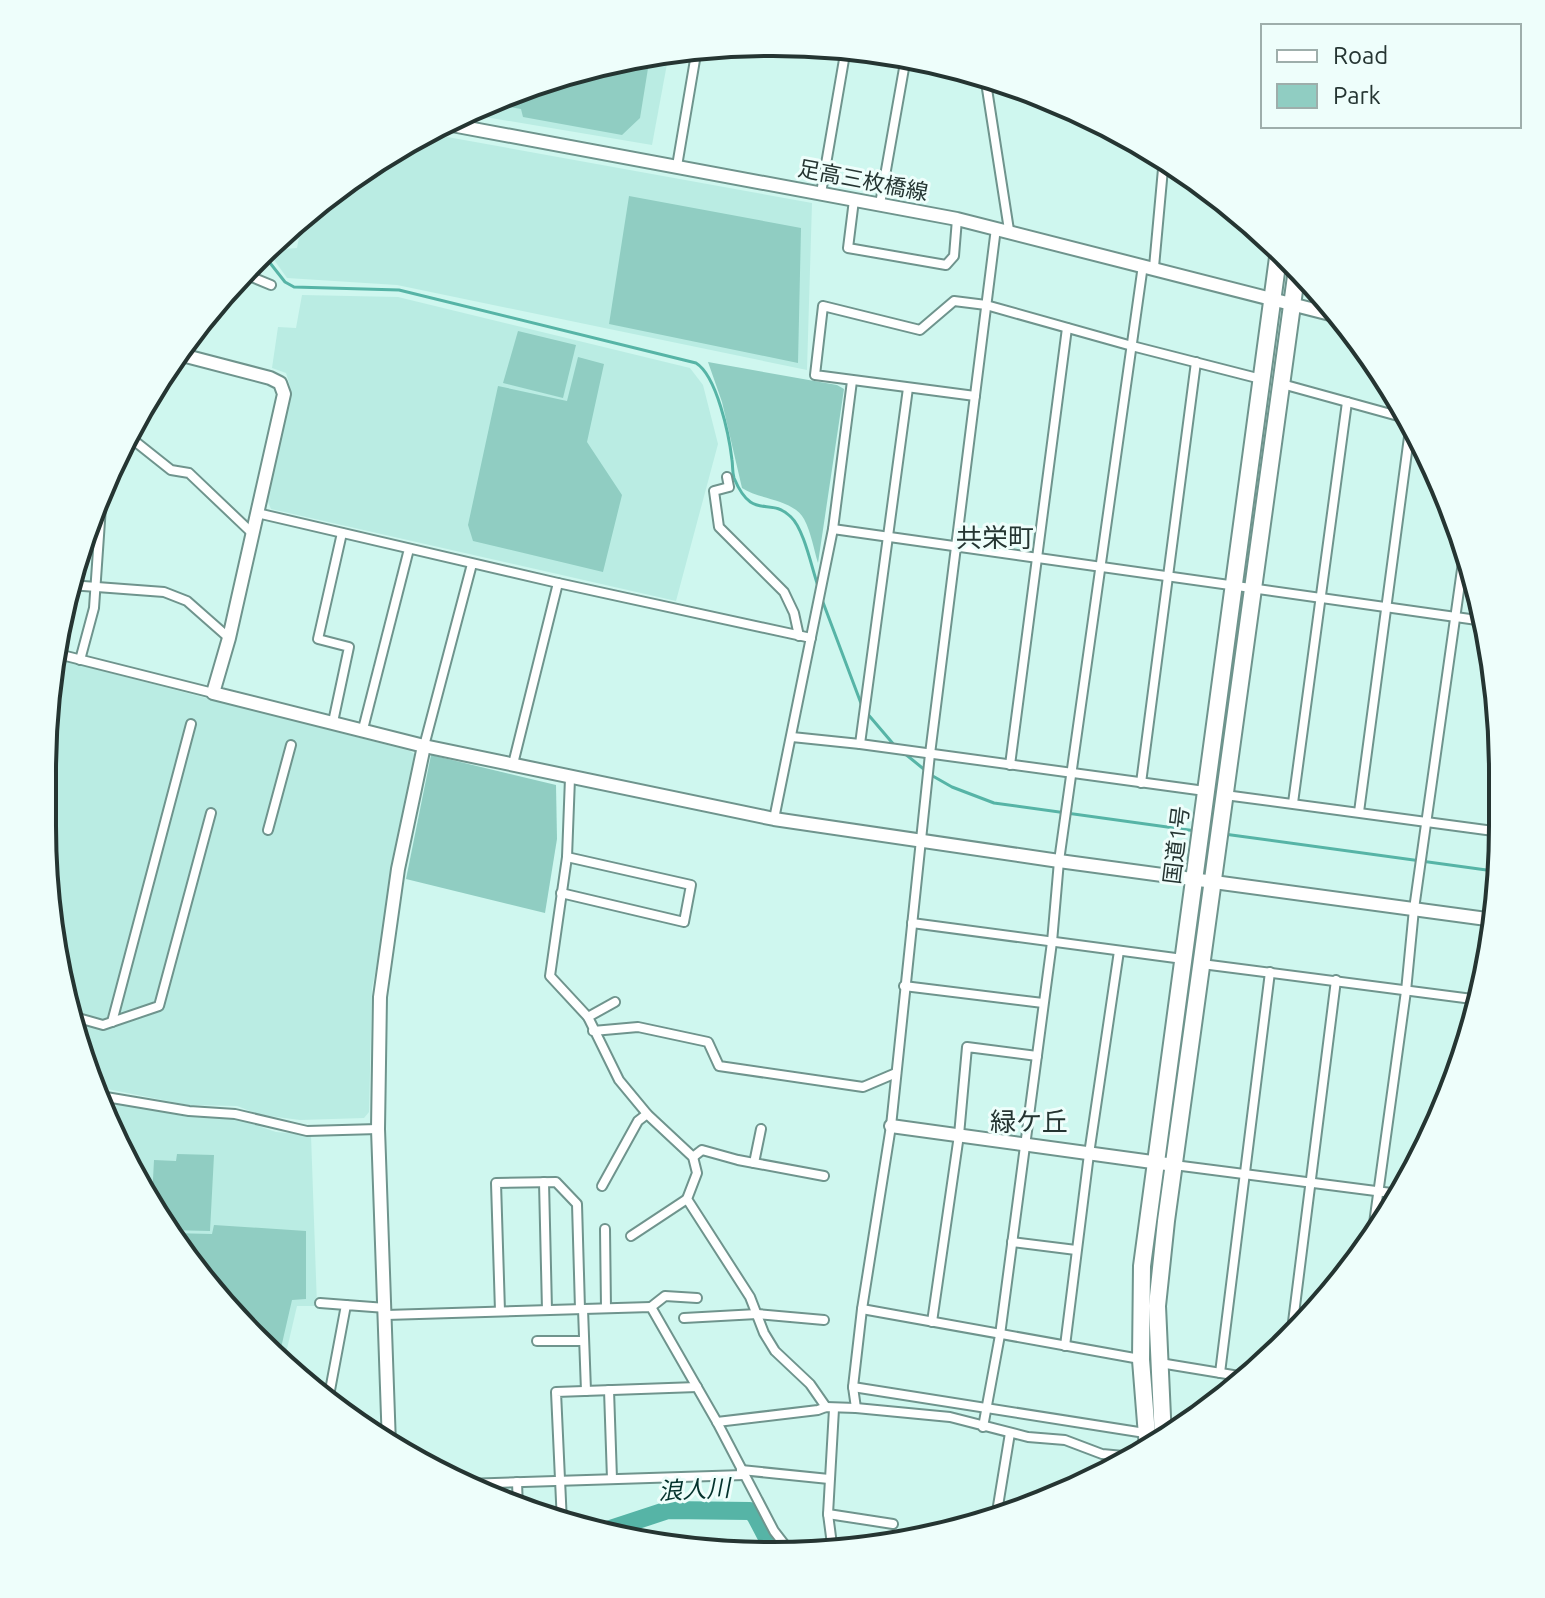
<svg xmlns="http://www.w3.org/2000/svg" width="1545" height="1598" font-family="Ubuntu,'Noto Sans JP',sans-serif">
<rect width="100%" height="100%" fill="#cff7ef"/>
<g fill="#baece3">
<path d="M669 53 652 145 461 113 583 67Z"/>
<path d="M425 133 812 203 807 370 397 285 287 278 267 250 297 248 303 216 327 193Z"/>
<path d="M302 295 398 297 690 368 703 385 718 444 676 601 271 509 266 497 290 386 286 373 272 368 278 327 296 328Z"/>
<path d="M53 658 410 751 420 758 372 988 369 1112 364 1118 300 1120 261 1115 237 1106 188 1105 92 1086 56 968 42 826 48 677Z"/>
<path d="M116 1103 188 1117 235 1118 276 1132 311 1135 317 1306H297L283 1366 193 1270 114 1134Z"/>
</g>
<g fill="#90cdc2">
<path d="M650 56 640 118 622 135 523 117 521 109 488 103 583 67Z"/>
<path d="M629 196 801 228 798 363 609 324Z"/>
<path d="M518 331 576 345 563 398 503 383Z"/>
<path d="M578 357 604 364 587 442 622 495 603 572 473 541 468 525 498 386 567 401Z"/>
<path d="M708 362 837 385 844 389 818 563C814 550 811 532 804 519 793 499 760 500 742 488L722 402Z"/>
<path d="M431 755 556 785 557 839 545 913 406 879Z"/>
<path d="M177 1154 214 1155 210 1231 169 1230 152 1199 154 1160 176 1161Z"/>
<path d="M214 1225 306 1231V1299L292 1300 278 1361 193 1270 171 1233 212 1234Z"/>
</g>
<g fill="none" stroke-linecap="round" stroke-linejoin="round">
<g stroke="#56b4a6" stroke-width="3">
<path d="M263 254 285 282 294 287 399 290 696 363C717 376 729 435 732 460 733 467 732 471 734 478 753 523 769 495 791 517 804 529 812 569 818 586"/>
<path d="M821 597 862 706"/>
<path d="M866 712 895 746"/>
<path d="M904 753 931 775 952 787 994 803 1196 831"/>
<path d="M1224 834 1501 872"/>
</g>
<path stroke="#56b4a6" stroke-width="18" d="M601 1532 668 1510 750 1511 755 1515 775 1553 817 1554"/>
<defs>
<g id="street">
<path d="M985 76 1009 230"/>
<path d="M677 166 697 48"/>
<path d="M821 193 846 48"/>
<path d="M854 200 848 248 946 265 954 256 957 219"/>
<path d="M880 204 906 57"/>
<path d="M1154 267 1164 158"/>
<path d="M242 273 271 285"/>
<path d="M1282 384 1409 419"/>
<path d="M975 396 815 375 823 306 920 330 954 301 986 305 1132 346 1261 379"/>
<path d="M127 435 171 470 189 473 252 533"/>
<path d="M727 477 729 487 714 491 719 527 784 592 794 613 799 636"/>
<path d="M257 513 558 583 811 638"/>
<path d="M833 529 1484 621"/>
<path d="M70 585 164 592 187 601 229 638"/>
<path d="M54 653 213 693"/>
<path d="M80 660 94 608 102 492"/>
<path d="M333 722 349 647 318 639 342 533"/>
<path d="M363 729 409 549"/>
<path d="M792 737 860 744 1205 791"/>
<path d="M860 744 908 388"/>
<path d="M424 746 472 564"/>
<path d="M513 764 558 583"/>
<path d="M1010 765 1067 328"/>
<path d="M570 778 567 857 550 976 588 1017 619 1080 648 1115 693 1157 697 1173 687 1199 750 1297 764 1333 775 1351 810 1384 826 1407"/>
<path d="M1141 783 1196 362"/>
<path d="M1225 795 1501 832"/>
<path d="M1293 803 1347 402"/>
<path d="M1359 812 1411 422"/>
<path d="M774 819 833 529 852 381"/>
<path d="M268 830 291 745"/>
<path d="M1497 831 1501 794"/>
<path d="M561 893 684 922 691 885 567 857"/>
<path d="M912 923 1183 959"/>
<path d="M1202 964 1480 1000"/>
<path d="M904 986 1043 1003"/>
<path d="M71 1016 103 1025 159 1006 211 813"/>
<path d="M588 1017 615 1002"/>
<path d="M112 1022 191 724"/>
<path d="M593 1031 638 1027 708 1042 719 1066 863 1087 896 1073"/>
<path d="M1468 1042 1473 999"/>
<path d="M94 1095 189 1111 235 1114 307 1131 378 1129"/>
<path d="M693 1157 702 1150 738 1160 824 1176"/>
<path d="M754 1163 761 1129"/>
<path d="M1174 1165 1399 1194"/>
<path d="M544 1182 547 1310"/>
<path d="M602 1186 638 1121 647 1114"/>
<path d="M605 1229 606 1308"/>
<path d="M631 1236 687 1199"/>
<path d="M1372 1238 1406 991 1414 909 1465 548"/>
<path d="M1012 1242 1076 1250"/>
<path d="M320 1303 346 1305"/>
<path d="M651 1307 665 1296 697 1298"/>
<path d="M583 1309 586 1391"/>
<path d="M862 1309 1140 1359"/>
<path d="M500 1311 496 1183 556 1182 577 1204 580 1309"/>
<path d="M386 1315 651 1307 717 1422 774 1531 791 1553"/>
<path d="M684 1318 757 1314 824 1320"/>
<path d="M932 1322 959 1135 967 1047 1037 1056"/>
<path d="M1292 1330 1336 980"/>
<path d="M537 1341H584"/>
<path d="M1065 1346 1089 1154 1119 951"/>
<path d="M1160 1363 1245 1377"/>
<path d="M1220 1373 1270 972"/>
<path d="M853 1387 1145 1433"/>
<path d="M609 1390 612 1479"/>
<path d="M328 1401 346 1305 386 1308"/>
<path d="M856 1408 853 1387 862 1309 891 1126 930 754 996 228"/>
<path d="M717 1422 818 1410 826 1407 856 1408 950 1417 1028 1437 1065 1440 1102 1454 1134 1457"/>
<path d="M983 1427 1000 1335 1052 942 1059 861 1143 265"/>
<path d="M741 1470 829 1479"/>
<path d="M517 1482 518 1509"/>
<path d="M464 1484 744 1475"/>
<path d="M828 1514 893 1524"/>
<path d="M996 1518 1010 1433"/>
<path d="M562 1523 556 1392 697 1387"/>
<path d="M833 1552 828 1514 834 1409"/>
</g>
<g id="secondary">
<path d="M441 123 957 219 1342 317"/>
<path d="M178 354 270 378 280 383 284 394 229 638 213 693 424 746 774 819 1059 861 1494 920"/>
<path d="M891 1126 1174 1165"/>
<path d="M389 1445 378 1129 380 997 398 869 424 746"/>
</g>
<g id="highway">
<path d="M1163 1439 1157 1306 1166 1221 1297 269"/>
<path d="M1148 1448 1141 1360 1142 1266 1279 250"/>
</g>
</defs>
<use href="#street" stroke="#6f948d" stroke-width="12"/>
<use href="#secondary" stroke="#6f948d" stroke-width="16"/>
<use href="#highway" stroke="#6f948d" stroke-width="20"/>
<use href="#street" stroke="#fff" stroke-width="8"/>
<use href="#secondary" stroke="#fff" stroke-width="12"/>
<use href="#highway" stroke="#fff" stroke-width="16"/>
</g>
<g text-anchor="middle" stroke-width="6" stroke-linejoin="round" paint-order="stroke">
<g font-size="22" fill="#253532" stroke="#eefefb">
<text transform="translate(863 180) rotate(11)" y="8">足高三枚橋線</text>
<text transform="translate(1176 845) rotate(-83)" y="8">国道1号</text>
</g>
<g font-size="24" font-style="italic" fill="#04332d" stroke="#eefefb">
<text transform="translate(694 1490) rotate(-3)" y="8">浪人川</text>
</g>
<g font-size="26" fill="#253532" stroke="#eefefb">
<text x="995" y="547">共栄町</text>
<text x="1029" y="1131">緑ケ丘</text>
</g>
</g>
<path d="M0 0H1545V1598H0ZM772 56H773A716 716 0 0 1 1489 772V826A716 716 0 0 1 773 1542H772A716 716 0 0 1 56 826V772A716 716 0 0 1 772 56Z" fill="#eefefb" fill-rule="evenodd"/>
<path fill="none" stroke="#253532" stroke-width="4" d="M772 56H773A716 716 0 0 1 1489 772V826A716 716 0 0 1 773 1542H772A716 716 0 0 1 56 826V772A716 716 0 0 1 772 56Z"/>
<rect x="1261" y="24" width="260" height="104" fill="#eefefb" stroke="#9eaeab" stroke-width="2"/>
<rect x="1277" y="50" width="40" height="12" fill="#ffffff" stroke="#9eaeab" stroke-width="2"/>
<text x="1333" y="64" font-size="24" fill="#253532">Road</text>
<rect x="1277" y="84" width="40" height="24" fill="#90cdc2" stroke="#9eaeab" stroke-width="2"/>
<text x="1333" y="104" font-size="24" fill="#253532">Park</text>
</svg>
